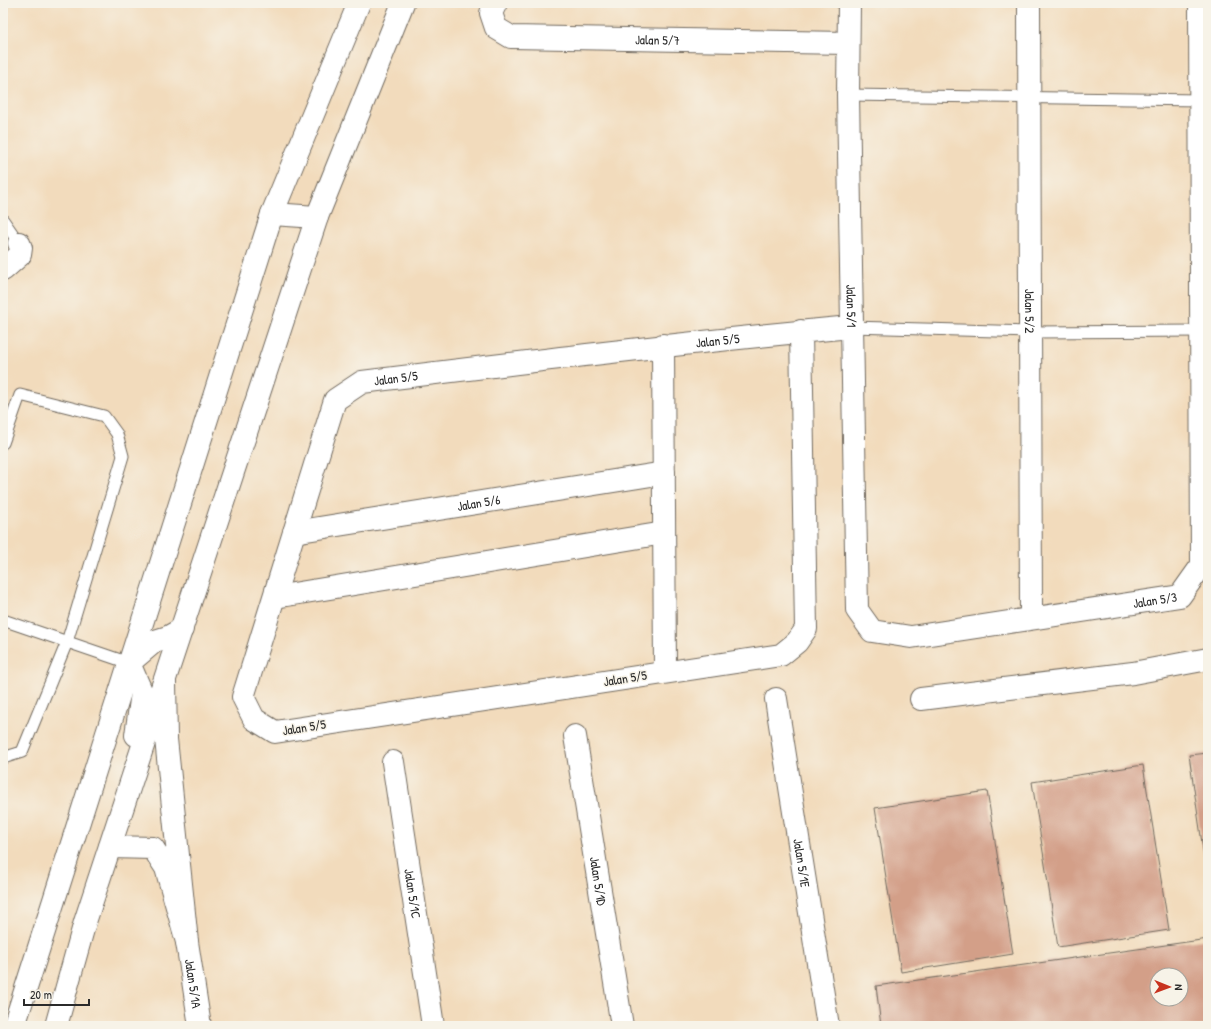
<svg xmlns="http://www.w3.org/2000/svg" width="1211" height="1029" font-family="'Patrick Hand',sans-serif">
<rect width="100%" height="100%" fill="#f7f3e8"/>
<filter id="ink" filterUnits="userSpaceOnUse"><feTurbulence type="fractalNoise" baseFrequency=".025" numOctaves="2"/><feDisplacementMap in="SourceGraphic" scale="8" xChannelSelector="R" yChannelSelector="G"/><feConvolveMatrix kernelMatrix="1 2 1 2 8 2 1 2 1" color-interpolation-filters="sRGB"/></filter>
<filter id="wash" filterUnits="userSpaceOnUse"><feTurbulence type="fractalNoise" baseFrequency=".012" numOctaves="4" result="noise"/><feDisplacementMap in="SourceGraphic" scale="16" xChannelSelector="R" yChannelSelector="G"/><feGaussianBlur stdDeviation="0.9" result="paint"/><feColorMatrix in="noise" values="0 0 0 0 0 0 0 0 0 0 0 0 0 0 0 0 0 1.4 0 .05"/><feComposite in="paint" operator="in"/></filter>
<g filter="url(#wash)">
<rect width="100%" height="100%" fill="#f2dbbc"/>
<g id="blocks">
<g fill="#d39f88" fill-rule="evenodd">
<path d="M1208 753V877H1207L1189 755Z"/>
<path d="M1143 765 1169 930 1058 947 1032 782Z"/>
<path d="M987 791 1013 954 901 972 875 808Z"/>
<path d="M1208 939V1026H881L876 986ZM1157 975H1181V999H1157Z"/>
</g>
</g>
</g>
<g filter="url(#ink)">
<use href="#blocks" fill-opacity="0" stroke="#71695e" stroke-width="1"/>
<g fill="none" stroke-linecap="round" stroke-linejoin="round">
<defs>
<g id="lane">
<path d="M848 95 1200 100"/>
<path d="M3 220 19 243"/>
<path d="M851 327 1031 332 1201 331"/>
<path d="M3 443 20 395 104 416 117 434 123 456 67 642 22 752 3 758"/>
<path d="M3 620 129 663"/>
</g>
<g id="street">
<path id="s1" d="M496 3 491 13 496 28 511 37 848 43"/>
<path id="s2" d="M849 3 848 95 857 610 872 631 911 637 1180 596 1202 565 1200 3"/>
<path id="s3" d="M1029 3 1031 618"/>
<path d="M3 270 20 255 21 248 19 243"/>
<path id="s4" d="M801 331 806 629 797 642 781 655 275 732 254 719 243 697 335 400 362 382C525 362 688 342 851 327"/>
<path d="M663 345 665 672"/>
<path id="s5" d="M294 532 664 473"/>
<path d="M275 597 664 533"/>
<path id="s6" d="M776 699 828 1026"/>
<path d="M921 699 1133 673 1208 659"/>
<path id="s7" d="M575 736 622 1026"/>
<path id="s8" d="M393 762 433 1026"/>
<path d="M110 847 153 848 166 868 187 942 166 739 165 682"/>
<path id="s9" d="M187 942 200 1026"/>
</g>
<g id="secondary">
<path d="M272 214 317 217"/>
<path d="M136 735 142 693 129 663 155 641 168 637 182 629"/>
<path d="M14 1026 272 214 359 3"/>
<path d="M56 1026 85 922 317 217 403 3"/>
</g>
</defs>
<use href="#lane" stroke="#71695e" stroke-width="13"/>
<use href="#street" stroke="#71695e" stroke-width="24"/>
<use href="#secondary" stroke="#71695e" stroke-width="24"/>
<use href="#lane" stroke="#fff" stroke-width="11"/>
<use href="#street" stroke="#fff" stroke-width="22"/>
<use href="#secondary" stroke="#fff" stroke-width="22"/>
</g>
</g>
<g text-anchor="middle" stroke-width="3" stroke-linejoin="round" paint-order="stroke">
<g font-size="13" fill="#2b2b2b" stroke="#f7f3e8">
<text dy="5" stroke="none"><textPath href="#s1" startOffset="191">Jalan 5/7</textPath></text>
<text dy="5" stroke="none"><textPath href="#s2" startOffset="303">Jalan 5/1</textPath></text>
<text dy="5" stroke="none"><textPath href="#s3" startOffset="308">Jalan 5/2</textPath></text>
<text dy="5" stroke="none"><textPath href="#s4" startOffset="1597">Jalan 5/5</textPath></text>
<text dy="5" stroke="none"><textPath href="#s4" startOffset="1273">Jalan 5/5</textPath></text>
<text dy="5" stroke="none"><textPath href="#s5" startOffset="187">Jalan 5/6</textPath></text>
<text dy="5" stroke="none"><textPath href="#s2" startOffset="919">Jalan 5/3</textPath></text>
<text transform="translate(625 678) rotate(-9)" y="5">Jalan 5/5</text>
<text transform="translate(304 727) rotate(-9)" y="5">Jalan 5/5</text>
<text dy="5" stroke="none"><textPath href="#s6" startOffset="166">Jalan 5/1E</textPath></text>
<text dy="5" stroke="none"><textPath href="#s7" startOffset="147">Jalan 5/1D</textPath></text>
<text dy="5" stroke="none"><textPath href="#s8" startOffset="133">Jalan 5/1C</textPath></text>
<text dy="5" stroke="none"><textPath href="#s9" startOffset="42">Jalan 5/1A</textPath></text>
</g>
</g>
<rect width="1211" height="1029" fill="none" stroke="#f7f3e8" stroke-width="16"/>
<g transform="translate(1169 987) rotate(91)"><circle r="19" fill="#f7f3e8" stroke="#a5a39c"/>
<path d="M0-3L7 15L0 10L-7 15Z" fill="#c8321e"/>
<text y="-6" font-size="11" font-weight="bold" text-anchor="middle" fill="#2b2b2b">N</text>
</g>
<path d="M24 999v6h65v-6" fill="none" stroke="#2b2b2b" stroke-width="2"/>
<text x="30" y="999" font-size="12" fill="#2b2b2b" stroke="#f7f3e8" stroke-width="3" paint-order="stroke">20 m</text>
</svg>
